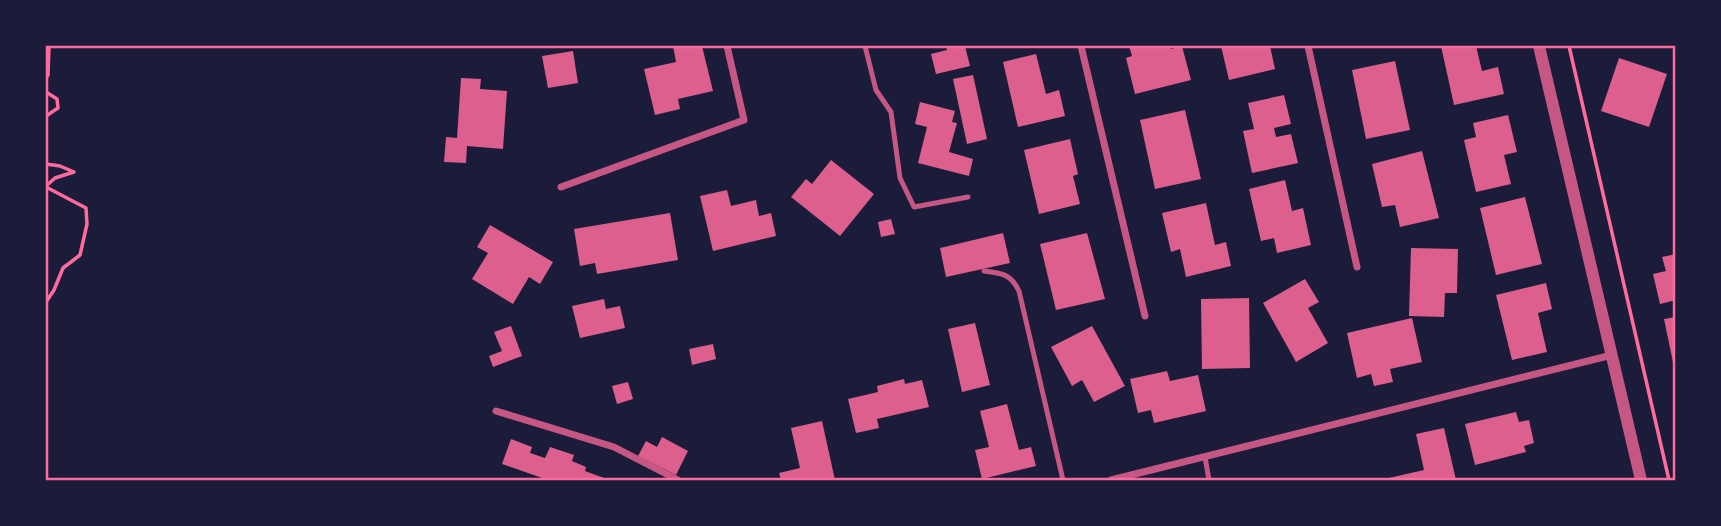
<svg xmlns="http://www.w3.org/2000/svg" width="1721" height="526" font-family="'Exo 2',sans-serif">
<rect width="100%" height="100%" fill="#1b1b3a"/>
<g fill="#dd5f8e">
<path d="M673 46H702L713 91 678 99 680 109 655 115 644 69 676 62Z"/>
<path d="M946 46H965L970 66 936 74 931 54 947 50Z"/>
<path d="M1129 46H1170L1171 49 1182 46 1191 80 1135 94 1126 58 1132 56Z"/>
<path d="M1221 46H1270L1275 69 1229 80Z"/>
<path d="M1441 46H1476L1482 71 1498 67 1504 94 1454 105Z"/>
<path d="M573 51 578 83 548 88 542 56Z"/>
<path d="M1036 54 1046 94 1059 90 1065 116 1018 127 1003 62Z"/>
<path d="M1619 58 1667 74 1649 127 1601 111Z"/>
<path d="M1395 61 1410 130 1366 139 1352 70Z"/>
<path d="M973 75 987 139 967 144 953 79Z"/>
<path d="M461 78 481 79 480 89 507 91 503 149 467 146 466 163 444 162 446 137 457 138Z"/>
<path d="M1284 95 1291 124 1274 128 1276 137 1291 134 1298 163 1252 173 1243 131 1254 129 1248 103Z"/>
<path d="M920 102 955 111 952 122 957 123 949 152 973 159 969 176 918 163 927 127 915 124Z"/>
<path d="M1185 110 1201 179 1155 189 1140 120Z"/>
<path d="M1508 115 1517 152 1504 155 1511 184 1476 192 1464 140 1476 137 1473 123Z"/>
<path d="M1070 139 1078 174 1073 176 1080 204 1039 214 1024 150Z"/>
<path d="M1422 151 1439 218 1400 227 1395 205 1382 207 1372 164Z"/>
<path d="M831 160 874 194 840 236 791 197 806 179 812 184Z"/>
<path d="M1285 180 1292 211 1303 208 1311 245 1277 253 1274 238 1261 241 1249 189Z"/>
<path d="M727 190 731 206 756 200 759 216 771 213 776 236 713 251 700 196Z"/>
<path d="M1525 197 1542 264 1496 275 1480 208Z"/>
<path d="M1206 203 1215 245 1226 242 1231 266 1186 277 1180 249 1171 252 1162 213Z"/>
<path d="M670 213 678 260 597 274 595 263 580 266 574 229Z"/>
<path d="M891 219 895 234 881 237 878 222Z"/>
<path d="M490 225 553 262 540 284 529 277 513 304 472 279 488 253 477 247Z"/>
<path d="M1003 233 1010 263 946 277 940 248Z"/>
<path d="M1087 233 1105 299 1056 310 1040 244Z"/>
<path d="M1411 248 1458 249 1457 293H1445L1444 317 1409 316Z"/>
<path d="M1676 254V300L1660 304 1653 274 1666 271 1662 257Z"/>
<path d="M1305 279 1319 302 1308 308 1328 343 1296 362 1263 303Z"/>
<path d="M1546 283 1552 309 1538 313 1547 352 1512 360 1496 295Z"/>
<path d="M1249 298 1250 368 1202 369 1201 299Z"/>
<path d="M604 299 606 309 620 306 625 328 580 338 572 306Z"/>
<path d="M1676 317V367H1674L1664 319Z"/>
<path d="M1412 318 1422 362 1390 369 1393 382 1374 386 1371 374 1357 378 1347 333Z"/>
<path d="M975 323 990 385 962 392 948 329Z"/>
<path d="M511 326 522 356 493 367 489 356 502 351 494 332Z"/>
<path d="M1092 326 1125 386 1094 402 1082 380 1072 386 1051 347Z"/>
<path d="M713 344 716 359 692 365 689 349Z"/>
<path d="M1167 371 1170 381 1198 375 1206 411 1154 423 1151 410 1138 413 1130 379Z"/>
<path d="M904 379 905 384 922 380 929 407 877 419 879 428 856 433 848 399 878 392 877 386Z"/>
<path d="M628 382 633 399 617 404 612 386Z"/>
<path d="M1007 404 1019 450 1031 447 1036 466 982 479 975 450 989 447 980 411Z"/>
<path d="M1516 412 1519 422 1529 420 1534 443 1524 446 1526 452 1475 465 1465 424Z"/>
<path d="M822 421 835 480H781L779 473 800 468 791 428Z"/>
<path d="M1444 428 1456 480H1380L1424 470 1416 434Z"/>
<path d="M662 437 688 451 676 475 638 456 646 441 657 447Z"/>
<path d="M511 439 532 447 530 453 545 458 550 447 574 455 572 461 586 467 585 471 604 478 603 480H548L502 464Z"/>
</g>
<g fill="none" stroke-linecap="round" stroke-linejoin="round">
<g stroke="#ff6b9d" stroke-width="3.5">
<path d="M1569 46 1669 480"/>
<path d="M46 78 48 75 49 46"/>
<path d="M46 92 57 99 58 108 46 116"/>
<path d="M46 164 60 166 74 172 55 178 46 186"/>
<path d="M46 187 86 208 87 224 80 255 63 268 54 290 46 302"/>
</g>
<g stroke="#c65784" stroke-width="5">
<path d="M865 46 876 90 891 112 900 178 914 207 968 197"/>
<path d="M984 271C1002 273 1011 274 1019 291L1063 480"/>
<path d="M1205 457 1209 480"/>
</g>
<g stroke="#c65784" stroke-width="7">
<path d="M1081 46 1145 316"/>
<path d="M1308 46 1357 267"/>
<path d="M561 187 744 120 727 46"/>
<path d="M496 411 614 447 678 480"/>
<path d="M1111 480 1612 355"/>
</g>
<path stroke="#c65784" stroke-width="12" d="M1539 46 1641 480"/>
</g>
<rect width="1721" height="526" fill="none" stroke="#1b1b3a" stroke-width="94"/>
<rect x="47" y="47" width="1627" height="432" fill="none" stroke="#ff6b9d" stroke-width="2.5"/>
</svg>
